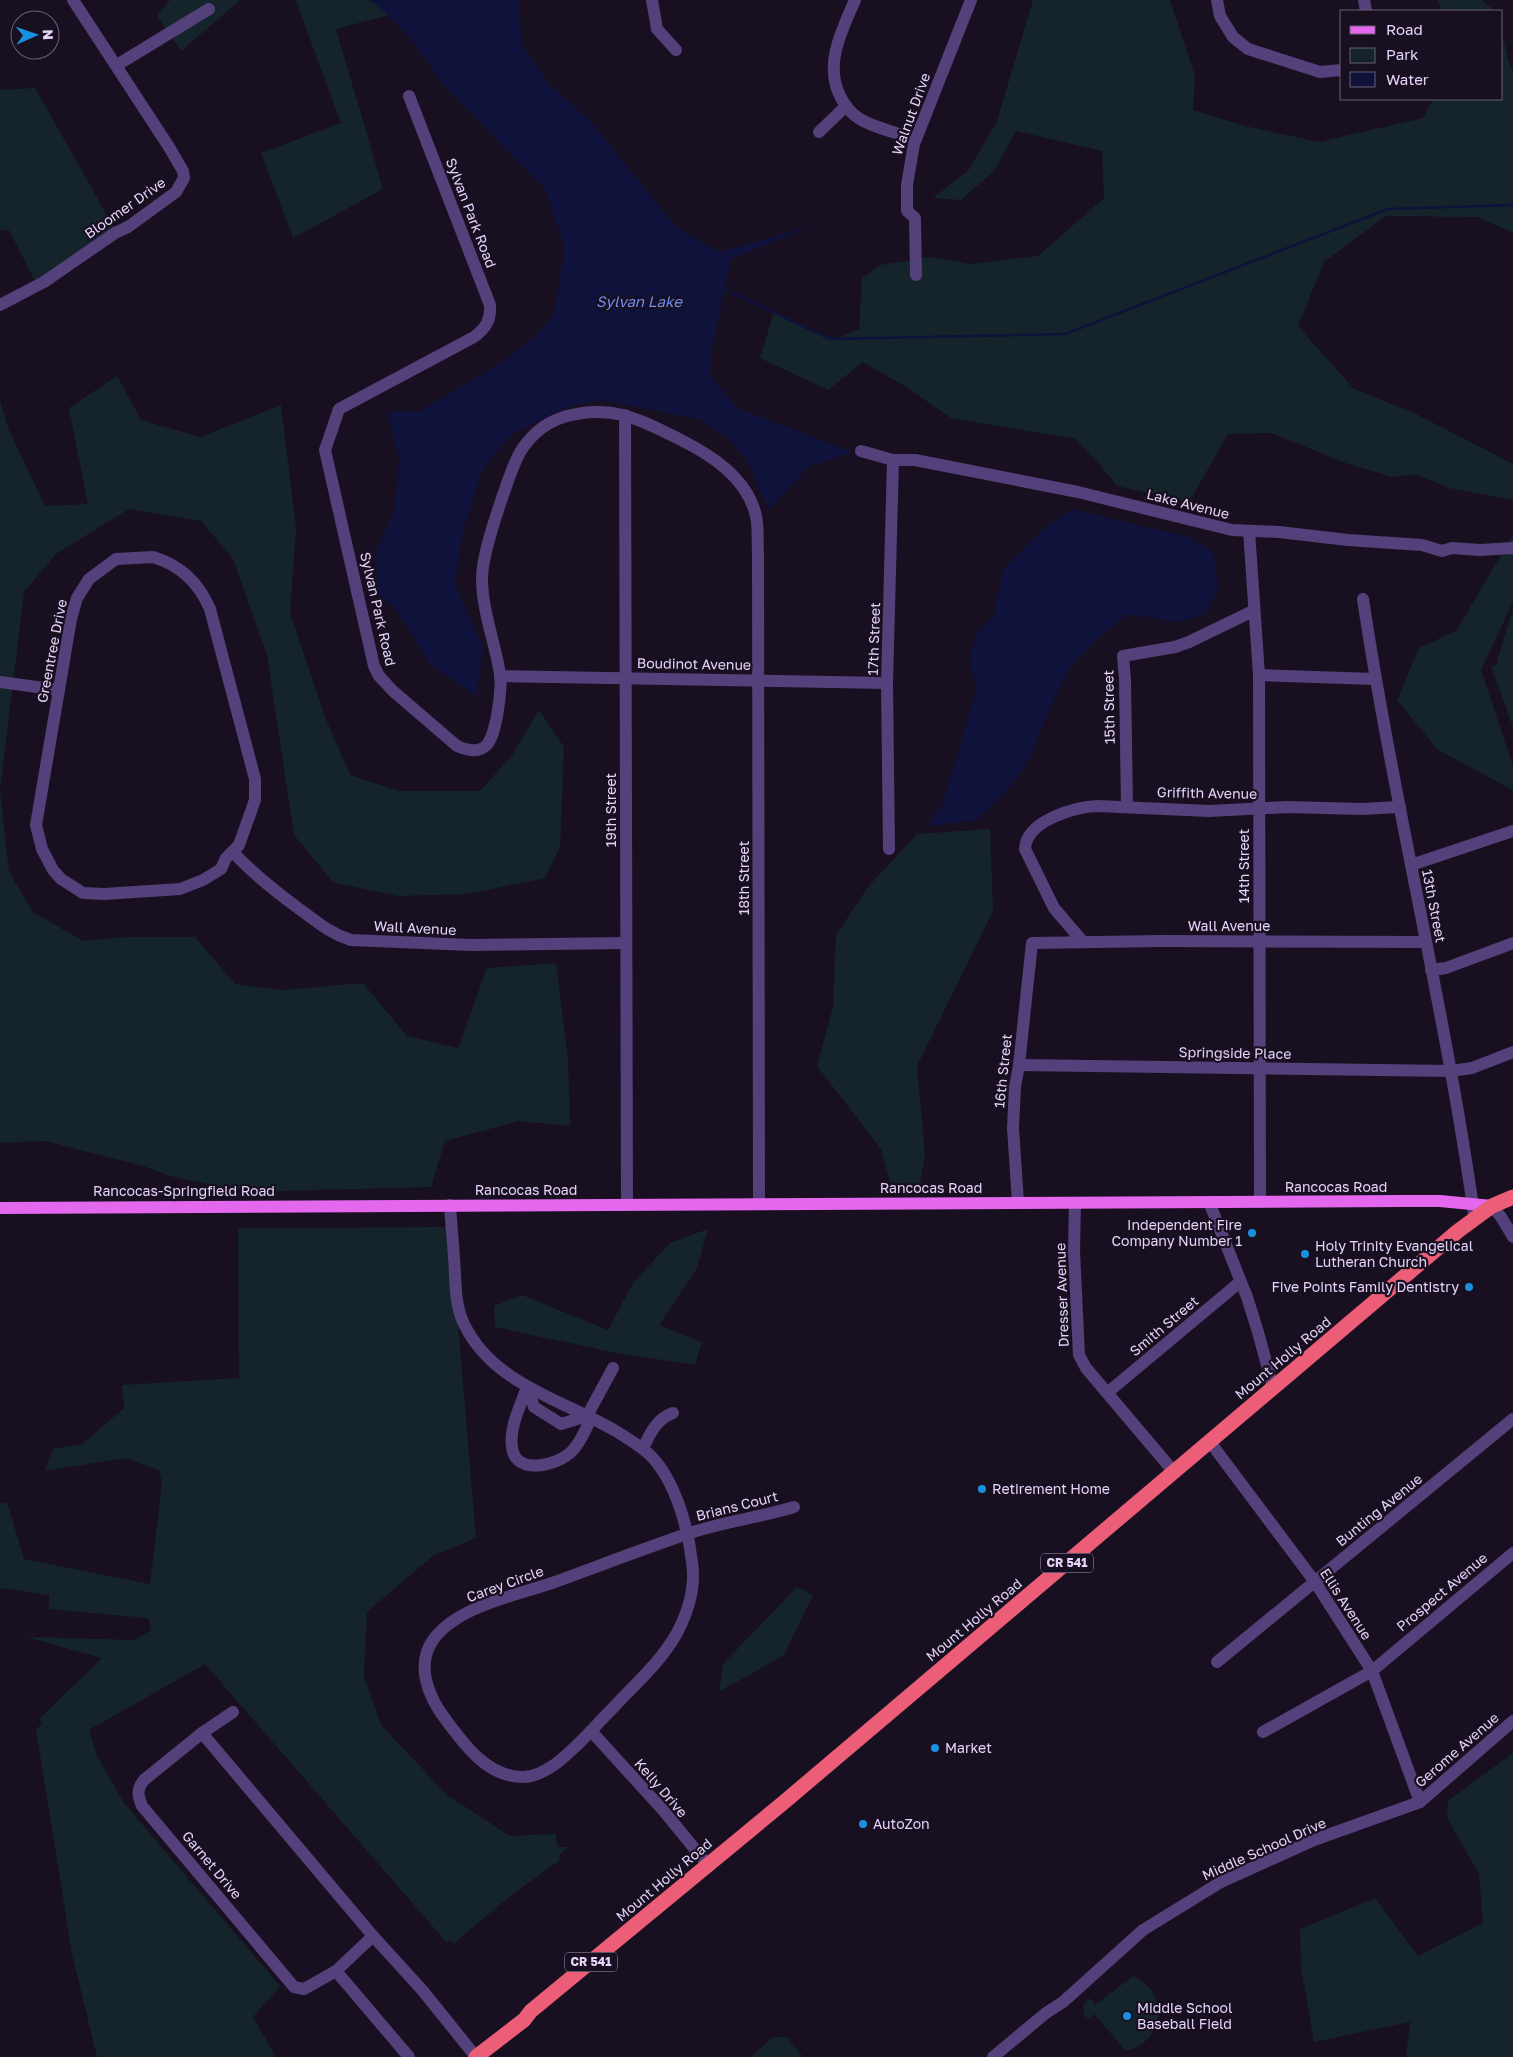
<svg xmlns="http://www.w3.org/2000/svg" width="1513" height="2057" font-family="'Golos Text',sans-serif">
<rect width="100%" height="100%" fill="#181020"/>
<g fill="#14242a">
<path d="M170 0H240L181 51 157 16Z"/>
<path d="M293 0H373L397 13 336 29 383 189 293 238 261 153 341 123 296 1Z"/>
<path d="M1033 0H1170L1195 76 1193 110 1245 126 1319 142 1423 118 1433 99H1502V33L1509 63 1513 70V233L1478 217 1386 216 1324 262 1298 326 1354 389 1416 414 1513 464V500L1449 488 1416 474 1393 477 1348 464 1271 433 1228 434 1189 502 1117 486 1101 466 1075 439 951 418 906 387 863 362 828 390 760 358 774 312 833 340 859 329 862 278 880 265 930 257 969 264 1038 256 1104 198 1102 151 1016 131 994 171 961 200 933 198 968 171 997 121Z"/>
<path d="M1438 0H1482L1495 11H1442Z"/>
<path d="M35 88 117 233 37 285 9 230H0V90Z"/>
<path d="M117 376 141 420 200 437 281 405 296 528 290 613 325 717 350 775 399 791H480L513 754 539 710 564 747 560 847 545 878 467 894 398 896 334 883 294 835 267 655 233 559 201 521 129 509 56 554 24 592 0 790 9 872 33 912 83 941 126 937H195L235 984 283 990 363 983 407 1036 458 1048 487 968 556 963 568 1060 570 1126 519 1121 445 1141 431 1187 245 1192 170 1176 146 1167 46 1141 0 1143V400L8 428 45 506 88 504 69 408Z"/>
<path d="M1513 535V602L1481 670 1513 766V790L1438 750 1397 700 1419 648 1456 631Z"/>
<path d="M1513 609V727L1491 666 1498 664 1497 661Z"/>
<path d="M990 829 993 911 917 1066 925 1155 919 1189 890 1182 881 1149 817 1066 833 1007 836 935 868 887 917 834Z"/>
<path d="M450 1227 476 1538 434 1555 367 1612 364 1677 381 1725 447 1795 510 1836 556 1834 558 1847H568L559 1855 560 1860 509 1897 453 1944 450 1940 447 1943 205 1664 89 1730 96 1754 124 1803 280 1986 253 2017 276 2057H97L72 1954 36 1729 42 1724 40 1718 102 1658 26 1637 135 1640 151 1630 148 1618 49 1609V1595L0 1588V1504L7 1502 24 1559 150 1584 162 1483 159 1470 125 1458 45 1471 53 1449 82 1444 124 1408 122 1385 239 1378 238 1228Z"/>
<path d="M708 1229 697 1268 659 1325 702 1342 695 1365 616 1353 495 1327 494 1306 522 1295 608 1330 633 1283 670 1243Z"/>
<path d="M797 1587 813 1595 784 1655 719 1692 723 1664Z"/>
<path d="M1513 1753V2057H1406L1410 2022 1314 2042 1301 1967 1300 1929 1375 1898 1418 1956 1483 1923 1479 1874 1447 1818 1448 1801Z"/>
<path d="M1133 1976C1170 1993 1166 2041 1126 2051L1094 2014 1088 2019 1083 2013 1084 2004 1090 1998 1095 2005Z"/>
<path d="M773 2037H787L803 2057H751Z"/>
</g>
<g fill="#0f123a">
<path d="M366 0H518L520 8 521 44 549 84 592 123 677 228 719 252 814 225 731 259 712 349 710 375 737 408 852 452 808 467 769 510 746 459 725 436 701 420 603 400 571 406 513 433 483 468 463 530 455 584 477 635 484 647 476 696 431 665 394 607 377 595 376 551 395 509 399 458 387 412 420 411 495 367 535 337 554 314 565 247 545 189 441 82 407 34 373 2Z"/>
<path d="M1072 509 1192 538 1213 553 1218 588 1205 614 1178 622 1127 614 1097 639 1070 667 1048 712 1027 764 1005 793 976 820 927 826 942 805 958 753 976 691 970 658 977 633 994 615 1003 570 1039 533Z"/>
</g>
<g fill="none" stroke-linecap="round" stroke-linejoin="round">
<path stroke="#0f123a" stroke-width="2.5" d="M722 288 830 339 1065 334 1388 209 1513 205"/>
<g stroke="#54407a" stroke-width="12">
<path d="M652 0 657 29 676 50"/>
<path d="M855 0C842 30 824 64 840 96 845 106 851 114 860 119 877 129 898 133 916 139"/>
<path d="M1217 0 1220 16 1233 37 1248 49 1320 72 1342 70"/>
<path d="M1364 0 1366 11"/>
<path d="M117 65 209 9"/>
<path d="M409 96 490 305C491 320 486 328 474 337L339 409 325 450 374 666 379 676 393 691 457 746C487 759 492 741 497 716 499 703 502 688 500 674 495 642 482 611 482 578 482 557 495 519 502 498 508 482 513 463 522 449 533 433 548 421 567 416 613 404 641 420 681 440 711 455 745 477 755 512 759 524 757 540 758 553L759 1204"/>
<path d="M819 132 846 106"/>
<path d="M916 275 915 218 907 211V185L914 144 971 0"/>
<path d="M0 305 44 282 115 233 128 227 176 192 184 178 183 171 169 147 73 0"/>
<path d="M625 415 627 1204"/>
<path d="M861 451 893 460H915L1078 492 1232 530 1279 532 1348 540 1422 545 1442 551 1452 548 1480 550 1513 548"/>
<path d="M1249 531 1259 675 1260 1202"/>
<path d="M153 557C180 565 199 583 210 609L255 779V800L239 845 226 858 221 869 203 880 180 889 104 894 83 893 61 879 53 870 42 849 36 825 71 619 77 598 89 579 116 559Z"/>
<path d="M1363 599C1394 805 1445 1008 1474 1214"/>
<path d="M1259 675 1375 679"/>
<path d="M500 676 887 683"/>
<path d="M0 682 59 690"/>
<path d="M1127 807 1125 679 1123 656 1175 647 1189 642 1253 611"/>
<path d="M889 849 887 683 893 460"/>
<path d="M233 852C252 873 275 891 298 908 316 921 329 933 351 940L471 945 626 943"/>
<path d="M1411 865 1513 831"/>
<path d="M1083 942 1054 908 1025 849C1026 821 1074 807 1097 806L1209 811 1287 807 1362 809 1400 807"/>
<path d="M1431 970 1446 968 1513 943"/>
<path d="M1019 1065 1451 1071 1472 1068 1513 1052"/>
<path d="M1209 1202 1247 1297 1258 1332 1273 1388"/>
<path d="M1018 1203 1013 1128 1015 1087 1019 1065 1032 943 1161 941 1426 942"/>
<path d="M1075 1203 1074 1251 1079 1355 1086 1368 1174 1472"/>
<path d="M450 1205C451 1223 453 1241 454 1258 456 1281 454 1303 464 1324 493 1384 561 1399 614 1430 627 1438 641 1446 652 1457 676 1483 688 1528 692 1562 696 1587 689 1610 677 1633 661 1662 634 1685 612 1709 593 1728 576 1749 554 1765 545 1771 535 1777 524 1777 489 1778 465 1746 446 1720 429 1698 415 1666 433 1640 456 1607 516 1595 552 1583 596 1567 640 1550 684 1535 720 1522 758 1518 794 1507"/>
<path d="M1492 1206 1501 1217 1513 1237"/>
<path d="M527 1387C521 1405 509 1427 512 1447 515 1476 558 1466 572 1451 581 1442 586 1429 591 1418"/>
<path d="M527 1387 534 1407 561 1424 587 1416 613 1368"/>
<path d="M1107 1393 1240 1282"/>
<path d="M1210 1442 1315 1582 1372 1671 1420 1802"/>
<path d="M643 1448C650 1434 656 1419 673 1413"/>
<path d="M1217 1662 1513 1419"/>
<path d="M233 1712 202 1733 144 1780C137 1789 137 1794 142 1806L294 1987 304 1989 336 1971 373 1936"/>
<path d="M591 1731 662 1809 708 1865"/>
<path d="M1263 1732 1372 1671 1513 1553"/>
<path d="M202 1733 373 1936 423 1991 476 2057"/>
<path d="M336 1971 409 2057"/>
<path d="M993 2057 1046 2013 1063 2002 1143 1930 1221 1882 1314 1840 1420 1802 1513 1721"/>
</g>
<path stroke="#e468ed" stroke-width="12" d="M0 1208 1401 1201H1440L1492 1206"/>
<path stroke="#ec5d77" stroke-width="15" d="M476 2057 524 2020 531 2011 783 1803 1458 1231 1492 1206 1513 1197"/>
</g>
<g fill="#1a91e0" stroke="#181020" stroke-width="2">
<circle cx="1252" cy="1233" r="5"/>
<circle cx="1305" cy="1254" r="5"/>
<circle cx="1469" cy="1287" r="5"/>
<circle cx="982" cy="1489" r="5"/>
<circle cx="935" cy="1748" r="5"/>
<circle cx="863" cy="1824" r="5"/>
<circle cx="1127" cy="2016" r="5"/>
</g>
<g text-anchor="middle" stroke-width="4.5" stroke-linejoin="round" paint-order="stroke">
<g fill="#181020" stroke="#a799b9" stroke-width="1">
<rect x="1041" y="1553.5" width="52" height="19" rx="4"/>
<rect x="565" y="1952.5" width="52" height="19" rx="4"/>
</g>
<g font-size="12" font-weight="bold" fill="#e4d4fa">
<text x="1067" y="1567">CR 541</text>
<text x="591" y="1966">CR 541</text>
</g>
<g font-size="14" fill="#e4d4fa" stroke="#181020">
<text transform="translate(911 114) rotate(-70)" y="5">Walnut Drive</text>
<text transform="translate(125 208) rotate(-35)" y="5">Bloomer Drive</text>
<text transform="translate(471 213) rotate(69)" y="5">Sylvan Park Road</text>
<text transform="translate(1188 504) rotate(14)" y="5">Lake Avenue</text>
<text transform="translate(378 609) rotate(77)" y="5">Sylvan Park Road</text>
<text transform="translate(874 639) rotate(-88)" y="5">17th Street</text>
<text transform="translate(52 651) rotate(-79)" y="5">Greentree Drive</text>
<text transform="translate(694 664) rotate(1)" y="5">Boudinot Avenue</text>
<text transform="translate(1109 707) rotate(-91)" y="5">15th Street</text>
<text transform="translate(1207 793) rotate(1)" y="5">Griffith Avenue</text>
<text transform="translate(611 810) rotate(-90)" y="5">19th Street</text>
<text transform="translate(1244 866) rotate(-90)" y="5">14th Street</text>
<text transform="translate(744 878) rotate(-90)" y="5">18th Street</text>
<text transform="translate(1434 906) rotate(79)" y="5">13th Street</text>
<text x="1229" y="931">Wall Avenue</text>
<text transform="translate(415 928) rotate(3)" y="5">Wall Avenue</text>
<text transform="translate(1235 1053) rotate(1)" y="5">Springside Place</text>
<text transform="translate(1003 1071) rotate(-84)" y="5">16th Street</text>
<text x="1336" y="1192">Rancocas Road</text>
<text x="931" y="1193">Rancocas Road</text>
<text x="526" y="1195">Rancocas Road</text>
<text x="184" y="1196">Rancocas-Springfield Road</text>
<text transform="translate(1062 1295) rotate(-92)" y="5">Dresser Avenue</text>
<text transform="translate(1164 1326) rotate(-40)" y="5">Smith Street</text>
<text transform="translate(1283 1358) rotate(-40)" y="5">Mount Holly Road</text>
<text transform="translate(737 1506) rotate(-14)" y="5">Brians Court</text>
<text transform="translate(1379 1510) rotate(-39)" y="5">Bunting Avenue</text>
<text transform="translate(505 1584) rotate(-20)" y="5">Carey Circle</text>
<text transform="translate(1442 1592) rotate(-40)" y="5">Prospect Avenue</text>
<text transform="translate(1346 1604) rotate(57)" y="5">Ellis Avenue</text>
<text transform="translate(974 1620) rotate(-40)" y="5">Mount Holly Road</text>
<text transform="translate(1457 1750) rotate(-41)" y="5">Gerome Avenue</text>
<text transform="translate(661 1788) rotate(49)" y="5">Kelly Drive</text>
<text transform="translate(1264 1849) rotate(-24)" y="5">Middle School Drive</text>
<text transform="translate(212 1865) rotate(50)" y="5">Garnet Drive</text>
<text transform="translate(664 1880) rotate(-40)" y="5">Mount Holly Road</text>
</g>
<g font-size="14" fill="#e4d4fa" stroke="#181020" text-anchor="start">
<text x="1242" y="1230" text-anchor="end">Independent Fire<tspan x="1242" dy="16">Company Number 1</tspan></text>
<text x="1315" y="1251">Holy Trinity Evangelical<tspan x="1315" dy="16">Lutheran Church</tspan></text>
<text x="1459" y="1292" text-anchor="end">Five Points Family Dentistry</text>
<text x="992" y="1494">Retirement Home</text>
<text x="945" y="1753">Market</text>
<text x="873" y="1829">AutoZon</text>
<text x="1137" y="2013">Middle School<tspan x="1137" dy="16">Baseball Field</tspan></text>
</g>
<g font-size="15" font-style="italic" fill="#6e8cee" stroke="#181020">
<text x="639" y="307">Sylvan Lake</text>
</g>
</g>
<rect x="1340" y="10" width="162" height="90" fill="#181020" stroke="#6a5e77"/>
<rect x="1350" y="26" width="25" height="8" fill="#e468ed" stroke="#6a5e77"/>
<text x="1386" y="35" font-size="15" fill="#e4d4fa">Road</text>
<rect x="1350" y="48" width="25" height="15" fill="#14242a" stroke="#6a5e77"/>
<text x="1386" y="60" font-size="15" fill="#e4d4fa">Park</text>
<rect x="1350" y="72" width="25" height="15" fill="#0f123a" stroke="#6a5e77"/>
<text x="1386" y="85" font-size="15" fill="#e4d4fa">Water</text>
<g transform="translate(35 35) rotate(88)"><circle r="24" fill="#181020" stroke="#6a5e77"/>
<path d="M0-4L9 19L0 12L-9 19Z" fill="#1a91e0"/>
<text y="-8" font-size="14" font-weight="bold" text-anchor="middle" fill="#e4d4fa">N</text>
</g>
</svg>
